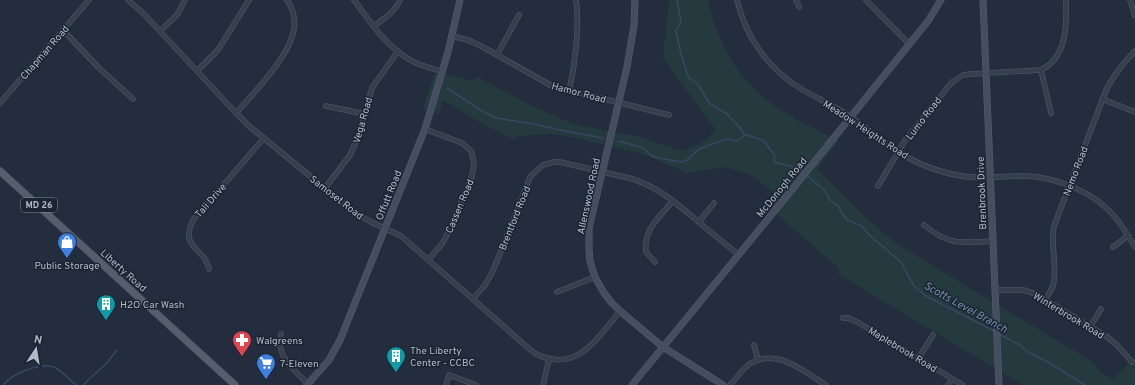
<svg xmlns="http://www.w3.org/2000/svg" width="1135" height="385" font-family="Overpass,sans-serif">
<rect width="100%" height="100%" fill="#232d3d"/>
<path fill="#253a3e" d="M669 0H708C717 41 737 79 772 104 793 119 817 130 839 141L817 169 876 227 900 246 1093 362 1100 372 1113 379 1135 357V385H1023L837 273 840 269 769 208 779 196 751 175 726 167 687 173 646 155 571 137 551 134 517 136 515 140 481 123 443 100 439 114 423 109 434 75H450L471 81 477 77 535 107 573 124 636 136 682 151 700 144 716 130 663 58Z"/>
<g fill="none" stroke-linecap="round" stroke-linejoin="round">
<g stroke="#374764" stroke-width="1.5">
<path d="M677 0 681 22 676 31 681 54 687 73 689 78 698 84 709 103 727 114 741 129 744 134 764 141 775 156 774 162 797 168 804 172"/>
<path d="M447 88 482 111 496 118 534 124 555 129 602 138"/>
<path d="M619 141 643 148 652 156 659 158 681 162 687 160 699 149 720 141 727 139 737 141 745 135"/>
<path d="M807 175 825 191 829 199 838 206 846 219 863 227 868 234 901 262 914 286 926 296 994 331"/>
<path d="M999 334 1018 344 1029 353 1046 361 1085 385"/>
<path d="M3 385C12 374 40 362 54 367 62 371 69 379 76 385"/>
<path d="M84 385 87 381 106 364 117 350"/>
</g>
<defs>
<g id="street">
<path d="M128 0 144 14 236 113 249 126 354 212 369 221 401 236 534 353C576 375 597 339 620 311"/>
<path d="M354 0C372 24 388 50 416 63 425 67 434 69 443 72"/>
<path d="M737 0C746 38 769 70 803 90 819 99 836 107 851 117 863 125 873 135 885 143 905 158 931 170 956 175 978 180 1000 176 1023 176 1049 176 1084 188 1104 206 1117 217 1126 232 1135 247"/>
<path d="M796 0 799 7"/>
<path d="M866 0 909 44"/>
<path d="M1130 0 1135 16"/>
<path d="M374 26C385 18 395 12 400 0"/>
<path d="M63 30 98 67 133 99"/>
<path d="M160 31 177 15 185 0"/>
<path d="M452 36 468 40 481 46 552 86 669 115"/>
<path d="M497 55 519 15"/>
<path d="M1041 70 1051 113"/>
<path d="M197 71 218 50 249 0"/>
<path d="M569 91C575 65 580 26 576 0"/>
<path d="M1102 99 1135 112"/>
<path d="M0 103 89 0"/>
<path d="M326 106 365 114"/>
<path d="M236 113C254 93 290 56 294 29 296 18 293 9 287 0"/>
<path d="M425 129 462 143 471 151 474 163 472 176 449 231 442 244 428 260"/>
<path d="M878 186 906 139 952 82 963 75 971 74 1041 70C1067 58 1067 24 1066 0"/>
<path d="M325 188 350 155 359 135 372 88 398 51"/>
<path d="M699 222 714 203"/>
<path d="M924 225C949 246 962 243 993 241"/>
<path d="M1113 247 1128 236"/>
<path d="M655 262 646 252C643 230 660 216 673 201"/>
<path d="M209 269C205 247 179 249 193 220L264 138"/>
<path d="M995 290H1023L1036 294 1106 336 1117 345 1132 362"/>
<path d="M557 292 595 277"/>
<path d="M473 299 485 285 493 271 530 177 534 173 543 165 554 162H560L629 178C655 185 674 201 695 219 709 231 724 243 738 254"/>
<path d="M1045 300C1048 295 1051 291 1053 286 1058 267 1050 245 1054 226L1107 88C1115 74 1124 62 1135 51"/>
<path d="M843 318H848L859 323 963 385"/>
<path d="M1090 327 1101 309"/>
<path d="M281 334C276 358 293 368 308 384"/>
<path d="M754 345 758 360"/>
<path d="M918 359 933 335"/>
<path d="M446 385 449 375 476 385"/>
<path d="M543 385 549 359"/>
<path d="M730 385C736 379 741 371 747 366 774 345 803 371 826 385"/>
<path d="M948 385 952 379"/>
</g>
<g id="secondary">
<path d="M635 0 634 25 627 67 589 228V249L590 261 595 277 604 293 611 302 620 311 663 347 723 385"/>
<path d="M983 0 999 385"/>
<path d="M307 385 329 360 340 340 425 129 448 52 460 0"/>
<path d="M632 385 795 186 928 21 941 0"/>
</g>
<path id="primary" d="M0 171 235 385"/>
</defs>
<use href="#street" stroke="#555d6b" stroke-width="5.5"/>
<use href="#secondary" stroke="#555d6b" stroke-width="7"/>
<use href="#primary" stroke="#404856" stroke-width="8"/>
<use href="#street" stroke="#373f4d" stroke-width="4.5"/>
<use href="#secondary" stroke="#454e60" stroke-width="6"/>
<use href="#primary" stroke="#555e6d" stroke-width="7"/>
</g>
<defs>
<symbol id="shop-pin" viewBox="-11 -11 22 30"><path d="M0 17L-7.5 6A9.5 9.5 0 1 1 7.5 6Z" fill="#3f7fe0" stroke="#1c2432"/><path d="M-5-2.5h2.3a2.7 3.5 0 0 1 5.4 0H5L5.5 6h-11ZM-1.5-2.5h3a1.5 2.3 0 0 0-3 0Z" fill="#fff"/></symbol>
<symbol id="building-pin" viewBox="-11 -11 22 30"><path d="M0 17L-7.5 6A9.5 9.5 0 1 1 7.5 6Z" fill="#0f9aa8" stroke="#1c2432"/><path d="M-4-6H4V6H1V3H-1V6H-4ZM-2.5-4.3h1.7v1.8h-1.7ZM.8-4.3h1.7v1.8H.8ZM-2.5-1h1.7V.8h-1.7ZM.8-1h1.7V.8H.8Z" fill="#fff"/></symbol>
<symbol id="pharmacy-pin" viewBox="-11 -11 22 30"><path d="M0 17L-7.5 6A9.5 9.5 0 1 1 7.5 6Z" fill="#e0444e" stroke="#1c2432"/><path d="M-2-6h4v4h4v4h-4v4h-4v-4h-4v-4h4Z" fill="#fff"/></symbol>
<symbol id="supermarket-pin" viewBox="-11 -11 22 30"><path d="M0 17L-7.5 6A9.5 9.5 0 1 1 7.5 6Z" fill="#3f7fe0" stroke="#1c2432"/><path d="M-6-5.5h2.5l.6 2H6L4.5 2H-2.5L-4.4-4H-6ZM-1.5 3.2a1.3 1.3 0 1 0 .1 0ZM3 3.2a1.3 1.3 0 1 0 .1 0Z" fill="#fff"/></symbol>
</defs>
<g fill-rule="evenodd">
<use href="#shop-pin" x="56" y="231" width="22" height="30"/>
<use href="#building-pin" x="95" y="293" width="22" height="30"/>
<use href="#pharmacy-pin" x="231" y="329" width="22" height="30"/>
<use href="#building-pin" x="385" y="345" width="22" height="30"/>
<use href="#supermarket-pin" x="255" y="352" width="22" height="30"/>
</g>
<g text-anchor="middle" stroke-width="3" stroke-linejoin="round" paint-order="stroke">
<rect fill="#1c2432" stroke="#868d9b" stroke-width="1" x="21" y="198" width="36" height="14" rx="3"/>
<g font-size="9" font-weight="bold" fill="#b3bac8">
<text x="39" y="208">MD 26</text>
</g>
<g font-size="10" fill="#b3bac8" stroke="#1c2432">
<text transform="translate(44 52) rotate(-49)" y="4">Chapman Road</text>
<text transform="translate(579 92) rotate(15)" y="4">Hamor Road</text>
<text transform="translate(923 118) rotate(-52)" y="4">Lumo Road</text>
<text transform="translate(362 120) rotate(-74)" y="4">Vega Road</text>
<text transform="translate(866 129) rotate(33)" y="4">Meadow Heights Road</text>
<text transform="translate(1075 171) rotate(-69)" y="4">Nemo Road</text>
<text transform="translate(781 187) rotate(-51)" y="4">McDonogh Road</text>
<text transform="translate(981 193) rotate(-92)" y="4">Brenbrook Drive</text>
<text transform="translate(388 195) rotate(-68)" y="4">Offutt Road</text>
<text transform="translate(588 196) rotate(-78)" y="4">Allenswood Road</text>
<text transform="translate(337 197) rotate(38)" y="4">Samoset Road</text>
<text transform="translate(210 200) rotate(-49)" y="4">Tali Drive</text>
<text transform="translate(459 206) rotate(-67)" y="4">Cassen Road</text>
<text transform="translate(514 218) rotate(-68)" y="4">Brentford Road</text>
<text transform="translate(124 270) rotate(42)" y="4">Liberty Road</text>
<text transform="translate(1069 315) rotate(31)" y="4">Winterbrook Road</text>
<text transform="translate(903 349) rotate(31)" y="4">Maplebrook Road</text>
</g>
<g font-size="10" fill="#b3bac8" stroke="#1c2432" text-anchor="start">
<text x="67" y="269" text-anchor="middle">Public Storage</text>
<text x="120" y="308">H2O Car Wash</text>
<text x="256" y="344">Walgreens</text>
<text x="410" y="354">The Liberty<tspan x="410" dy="12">Center - CCBC</tspan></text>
<text x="280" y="367">7-Eleven</text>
</g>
<g font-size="11" font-style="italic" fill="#7b8eb1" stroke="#1c2432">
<text transform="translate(966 307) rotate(29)" y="4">Scotts Level Branch</text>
</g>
</g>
<g transform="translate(36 349) rotate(12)" stroke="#1c2432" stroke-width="3" paint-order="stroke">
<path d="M0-3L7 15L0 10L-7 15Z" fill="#b3bac8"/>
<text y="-6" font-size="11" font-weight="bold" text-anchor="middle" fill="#b3bac8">N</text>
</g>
</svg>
